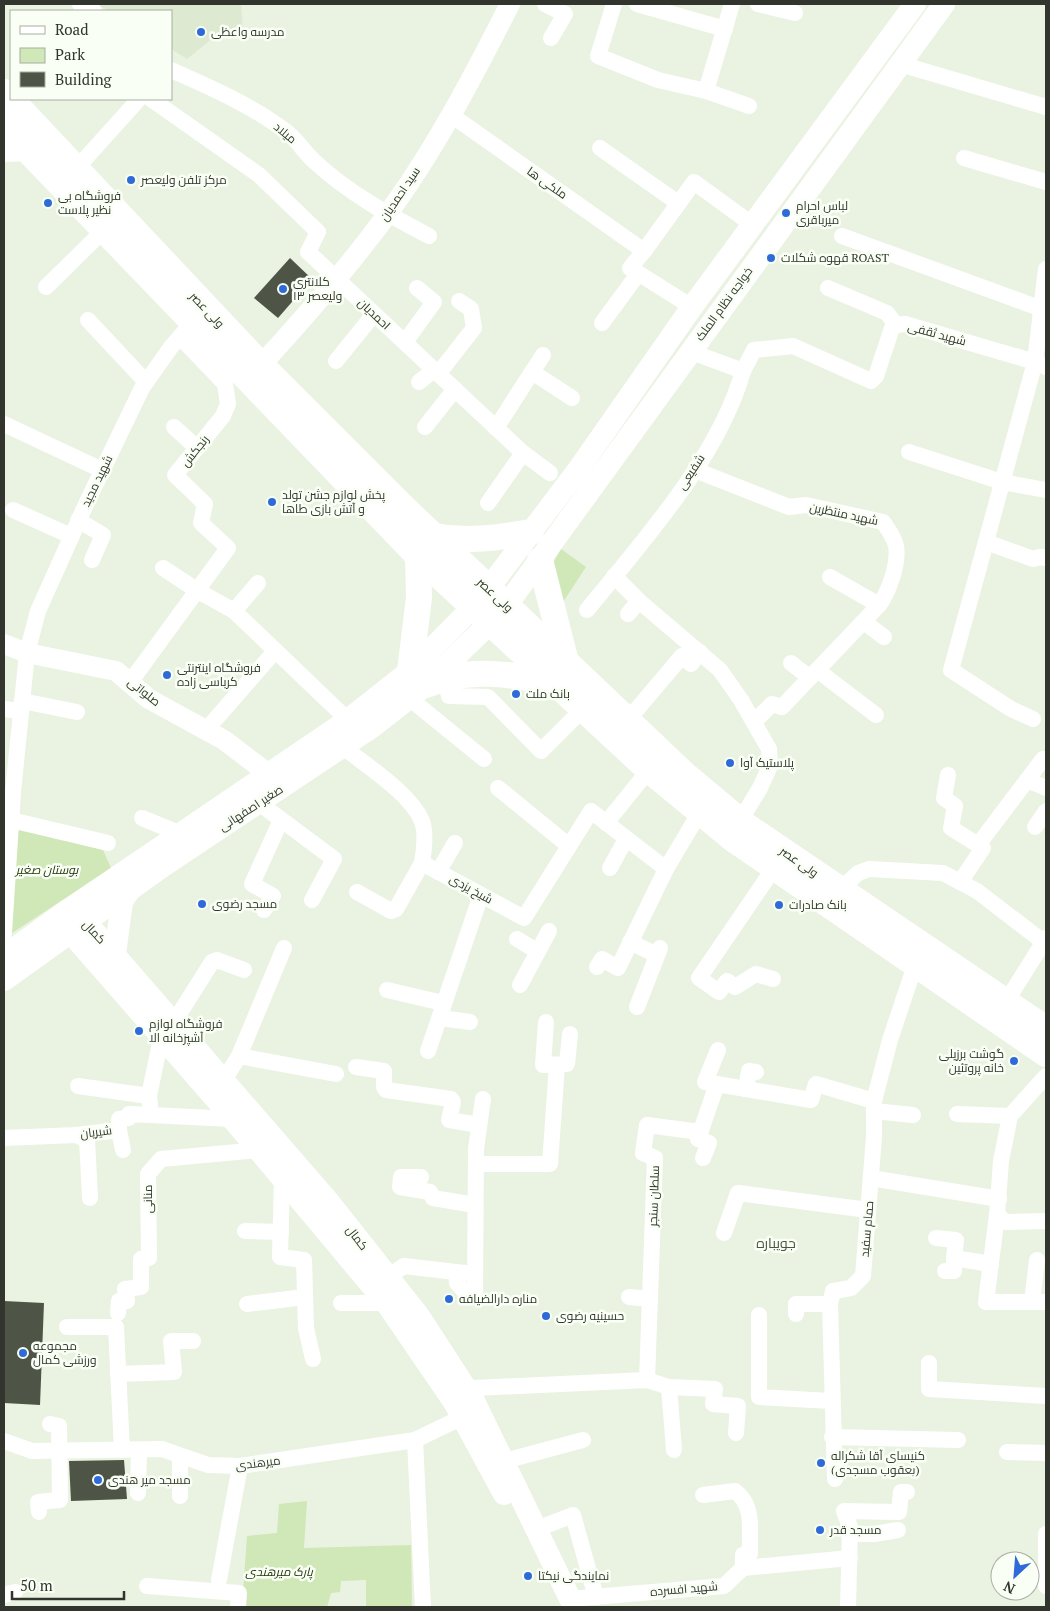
<svg xmlns="http://www.w3.org/2000/svg" width="1050" height="1611" font-family="'PT Serif',Cairo,serif">
<rect width="100%" height="100%" fill="#eaf3e1"/>
<path fill="#dde9d1" d="M96 4H241L243 31 219 33 187 59 171 49V11H109Z"/>
<g fill="#d0e7b7">
<path d="M561 549 586 567 561 605 549 571Z"/>
<path d="M17 827 103 850 111 868 9 935Z"/>
<path d="M307 1501 304 1548 411 1545 412 1607H366V1580L341 1581 340 1592 331 1593 327 1607H242L247 1536 277 1533 279 1504Z"/>
</g>
<g fill="#4e5546">
<path d="M290 258 312 279 278 318 254 298Z"/>
<path d="M4 1301 44 1303 40 1405 4 1403Z"/>
<path d="M124 1460 127 1499 71 1501 69 1461Z"/>
</g>
<g fill="none" stroke-linecap="round" stroke-linejoin="round">
<g stroke="#fff" stroke-width="16">
<path d="M80 4 94 11"/>
<path d="M545 4 565 14 551 38"/>
<path d="M614 4 598 56 658 80 706 91 749 106"/>
<path d="M637 4 725 29"/>
<path d="M758 4 795 13"/>
<path d="M900 64 1046 107"/>
<path d="M171 70C212 88 253 106 288 133 298 141 305 153 314 161 348 193 389 215 429 236"/>
<path d="M706 91 732 4"/>
<path d="M151 99 259 175 318 232 308 252 523 453 550 473"/>
<path d="M451 115 644 251 630 268 692 307"/>
<path d="M600 148 678 203"/>
<path d="M4 154 30 153"/>
<path d="M964 158 1046 182"/>
<path d="M76 169 139 99"/>
<path d="M842 236 1042 309"/>
<path d="M644 251 694 182 753 225"/>
<path d="M46 287 104 230"/>
<path d="M828 288 887 313 896 325"/>
<path d="M88 320 146 382"/>
<path d="M602 323 638 274"/>
<path d="M405 342 434 302 417 288"/>
<path d="M336 361 374 314"/>
<path d="M743 371 754 350 793 346 871 381 876 376 892 328 896 325 905 324 1035 362 1046 367"/>
<path d="M532 372 572 398"/>
<path d="M438 374 474 328 471 309 459 301"/>
<path d="M419 382 434 370"/>
<path d="M4 424 102 470"/>
<path d="M174 427 197 448"/>
<path d="M425 427 455 389"/>
<path d="M496 428 543 355"/>
<path d="M909 452 1002 482 1046 490"/>
<path d="M695 470 789 507 806 505 883 522C888 529 894 537 896 546 899 563 889 592 879 605L782 707 772 704 754 722"/>
<path d="M488 503 523 453"/>
<path d="M13 510 71 536"/>
<path d="M78 520 103 535 92 560"/>
<path d="M986 542 1033 559 1040 557 1046 558"/>
<path d="M163 568 198 591 234 611 348 720"/>
<path d="M614 576 639 601 720 670 741 700 769 749 770 766 760 788 740 821"/>
<path d="M830 577 879 605"/>
<path d="M587 610C643 541 719 457 743 371L689 351"/>
<path d="M234 611 258 583"/>
<path d="M628 614 639 601"/>
<path d="M864 622 884 637"/>
<path d="M791 663 809 677"/>
<path d="M817 670 876 715"/>
<path d="M444 677 449 696 488 697 541 751 583 709"/>
<path d="M131 681 228 548 201 523 205 504 175 475 223 416 228 404 225 384 180 337"/>
<path d="M409 698 484 759"/>
<path d="M22 701 77 712"/>
<path d="M4 709 21 711"/>
<path d="M1033 719 1011 709 951 670 1035 362 1046 269"/>
<path d="M627 721 682 656 691 664 700 652"/>
<path d="M206 730 275 651"/>
<path d="M343 747C367 766 410 793 422 821 426 832 424 851 422 863L524 918 591 811 666 869"/>
<path d="M948 775 944 798 955 806 951 828 983 848 960 882"/>
<path d="M1027 780 1046 788"/>
<path d="M498 788 569 846"/>
<path d="M259 803 334 859 312 900"/>
<path d="M142 818 181 834"/>
<path d="M11 820 108 843"/>
<path d="M606 823 649 770"/>
<path d="M1035 827 1046 811"/>
<path d="M978 845 1043 759"/>
<path d="M610 868 626 839"/>
<path d="M438 872 455 843"/>
<path d="M839 891 858 873 869 869 943 873 977 891 1046 944"/>
<path d="M357 892 391 911 396 909 422 863"/>
<path d="M264 910 273 896 252 884 281 820"/>
<path d="M4 933 13 792 27 653 38 611 87 502 142 388 171 347 193 322"/>
<path d="M517 939 537 951"/>
<path d="M630 942 657 955"/>
<path d="M597 967 602 959 618 968 666 869 700 812"/>
<path d="M773 979 756 974 735 987 727 981 719 992 699 978 774 868"/>
<path d="M520 985 549 931"/>
<path d="M387 990 443 1003"/>
<path d="M1006 1002 1046 938"/>
<path d="M637 1007 660 948"/>
<path d="M440 1018 470 1022"/>
<path d="M174 1022 212 962 217 960 244 970"/>
<path d="M546 1022 543 1065 567 1064 570 1034"/>
<path d="M718 1050 705 1082 811 1100 816 1084 874 1101"/>
<path d="M428 1051 481 895"/>
<path d="M239 1056 336 1074"/>
<path d="M356 1067 384 1071V1087L386 1090 451 1099 453 1102 449 1120 479 1125"/>
<path d="M1046 1076 1010 1116 1001 1161 997 1215 986 1302H1046"/>
<path d="M224 1080 239 1056 284 948"/>
<path d="M78 1086 149 1096"/>
<path d="M746 1089 749 1071 756 1072"/>
<path d="M874 1111 913 1115"/>
<path d="M151 1114 149 1096 161 1038"/>
<path d="M957 1114 1010 1116"/>
<path d="M119 1130 123 1150"/>
<path d="M76 1135 87 1140 90 1198"/>
<path d="M4 1138 76 1135 119 1130V1119L129 1118V1114L233 1119"/>
<path d="M703 1158 709 1143 698 1139 717 1084"/>
<path d="M476 1164H550L557 1065"/>
<path d="M421 1177H401L400 1187 430 1192 433 1198 475 1205"/>
<path d="M282 1178 280 1257 304 1260 306 1328 313 1359"/>
<path d="M871 1178 999 1199"/>
<path d="M997 1215 1006 1222 1046 1221"/>
<path d="M245 1231 281 1232"/>
<path d="M724 1233 738 1193 868 1210"/>
<path d="M936 1238 956 1240 954 1258"/>
<path d="M945 1271H954V1258L991 1264"/>
<path d="M456 1272 457 1283 463 1290 475 1291 476 1149 483 1099"/>
<path d="M380 1282 404 1266 465 1273"/>
<path d="M629 1297 650 1299"/>
<path d="M1032 1302 1037 1260"/>
<path d="M341 1303H394"/>
<path d="M247 1304 305 1297"/>
<path d="M118 1313 119 1301H127L125 1289 141 1287V1259L149 1258 148 1174 161 1159 258 1150"/>
<path d="M796 1314V1304H830"/>
<path d="M759 1315V1397L831 1401"/>
<path d="M67 1327H116L122 1450"/>
<path d="M929 1363V1389L1046 1396"/>
<path d="M118 1374 174 1372 171 1341H193"/>
<path d="M647 1380 655 1158 643 1153 647 1125 700 1132"/>
<path d="M669 1387 674 1450"/>
<path d="M474 1388 647 1380 669 1387 715 1389 713 1404 738 1406 736 1433"/>
<path d="M832 1437 958 1440"/>
<path d="M415 1440 423 1607"/>
<path d="M4 1441 32 1451 162 1449 208 1465 240 1466 415 1440 471 1413"/>
<path d="M1007 1452 1046 1453"/>
<path d="M493 1464 583 1440"/>
<path d="M835 1479 830 1304 833 1291 851 1288 863 1276 874 1137V1101L890 1040 915 965"/>
<path d="M138 1493 139 1450"/>
<path d="M703 1495 735 1491C755 1506 749 1530 750 1553L743 1555V1568"/>
<path d="M180 1496V1456"/>
<path d="M39 1512 38 1502 60 1500 59 1426 50 1424"/>
<path d="M537 1529 573 1515 596 1597"/>
<path d="M850 1534H874L898 1530"/>
<path d="M1046 1534V1586"/>
<path d="M219 1580 240 1466"/>
<path d="M147 1586 239 1593 238 1607"/>
<path d="M4 1595 15 1592"/>
<path d="M570 1599 724 1586 743 1568 850 1558"/>
<path d="M848 1607 850 1527 844 1511 899 1512 901 1492H907"/>
</g>
<g stroke="#fff" stroke-width="20">
<path d="M261 365C307 315 352 263 392 208 438 144 475 73 510 4"/>
<path d="M4 644 27 653 116 671 149 699 224 740 270 775"/>
</g>
<g stroke="#fff" stroke-width="22">
<path d="M488 589 578 470 692 307 915 4"/>
<path d="M506 606 944 4"/>
<path d="M68 910 85 921 329 1202 419 1316 474 1401 574 1607"/>
<path d="M68 910 70 932 215 1098 387 1304 454 1402 504 1494"/>
<path d="M115 954 122 902 130 889"/>
<path d="M4 956 68 910 348 720 410 671 472 608"/>
<path d="M4 980 163 866 372 727 426 685 489 624"/>
</g>
<g stroke="#fff" stroke-width="26">
<path d="M4 92 261 365 400 504 683 773 745 825 1046 1029"/>
<path d="M4 126 418 556 649 770 733 839 1046 1054"/>
<path d="M433 536C468 542 496 538 531 532"/>
<path d="M540 560 566 662"/>
<path d="M410 671 419 598 418 556"/>
<path d="M426 685C467 667 512 674 555 683"/>
</g>
</g>
<g fill="#2e6bd8" stroke="#f9fff4" stroke-width="2">
<circle cx="201" cy="32" r="5"/>
<circle cx="131" cy="180" r="5"/>
<circle cx="48" cy="203" r="5"/>
<circle cx="786" cy="213" r="5"/>
<circle cx="771" cy="258" r="5"/>
<circle cx="283" cy="289" r="5"/>
<circle cx="272" cy="502" r="5"/>
<circle cx="167" cy="675" r="5"/>
<circle cx="516" cy="694" r="5"/>
<circle cx="730" cy="763" r="5"/>
<circle cx="202" cy="904" r="5"/>
<circle cx="779" cy="905" r="5"/>
<circle cx="139" cy="1031" r="5"/>
<circle cx="1014" cy="1061" r="5"/>
<circle cx="449" cy="1299" r="5"/>
<circle cx="546" cy="1316" r="5"/>
<circle cx="23" cy="1353" r="5"/>
<circle cx="821" cy="1463" r="5"/>
<circle cx="98" cy="1480" r="5"/>
<circle cx="820" cy="1530" r="5"/>
<circle cx="528" cy="1576" r="5"/>
</g>
<g text-anchor="middle" stroke-width="5" stroke-linejoin="round" paint-order="stroke">
<g font-size="12" fill="#31352e" stroke="#f9fff4" text-anchor="start">
<text x="211" y="36">مدرسه واعظی</text>
<text x="141" y="184">مرکز تلفن ولیعصر</text>
<text x="58" y="200">فروشگاه بی<tspan x="58" dy="14">نظیر پلاست</tspan></text>
<text x="796" y="210">لباس احرام<tspan x="796" dy="14">میرباقری</tspan></text>
<text x="781" y="262">قهوه شکلات ROAST</text>
<text x="293" y="286">کلانتری<tspan x="293" dy="14">۱۳ ولیعصر</tspan></text>
<text x="282" y="499">پخش لوازم جشن تولد<tspan x="282" dy="14">و آتش بازی طاها</tspan></text>
<text x="177" y="672">فروشگاه اینترنتی<tspan x="177" dy="14">کرباسی زاده</tspan></text>
<text x="526" y="698">بانک ملت</text>
<text x="740" y="767">پلاستیک آوا</text>
<text x="212" y="908">مسجد رضوی</text>
<text x="789" y="909">بانک صادرات</text>
<text x="149" y="1028">فروشگاه لوازم<tspan x="149" dy="14">آشپزخانه الا</tspan></text>
<text x="1004" y="1058" text-anchor="end">گوشت برزیلی<tspan x="1004" dy="14">خانه پروتئین</tspan></text>
<text x="459" y="1303">مناره دارالضیافه</text>
<text x="556" y="1320">حسینیه رضوی</text>
<text x="33" y="1350">مجموعه<tspan x="33" dy="14">ورزشی کمال</tspan></text>
<text x="831" y="1460">کنیسای آقا شکراله<tspan x="831" dy="14">(یعقوب مسجدی)</tspan></text>
<text x="108" y="1484">مسجد میر هندی</text>
<text x="830" y="1534">مسجد قدر</text>
<text x="538" y="1580">نمایندگی نیکتا</text>
</g>
<g font-size="12" fill="#31352e" stroke="#f9fff4">
<text transform="translate(285 133) rotate(40)" y="4">میلاد</text>
<text transform="translate(547 183) rotate(35)" y="4">ملکی ها</text>
<text transform="translate(400 194) rotate(-56)" y="4">سید احمدیان</text>
<text transform="translate(724 304) rotate(-54)" y="4">خواجه نظام الملک</text>
<text transform="translate(207 310) rotate(47)" y="4">ولی عصر</text>
<text transform="translate(374 314) rotate(43)" y="4">احمدیان</text>
<text transform="translate(937 334) rotate(15)" y="4">شهید ثقفی</text>
<text transform="translate(195 451) rotate(-51)" y="4">رنجکش</text>
<text transform="translate(691 472) rotate(-57)" y="4">شفیعی</text>
<text transform="translate(97 481) rotate(-64)" y="4">شهید مجید</text>
<text transform="translate(844 514) rotate(12)" y="4">شهید منتظرین</text>
<text transform="translate(495 595) rotate(43)" y="4">ولی عصر</text>
<text transform="translate(144 692) rotate(38)" y="4">صلواتی</text>
<text transform="translate(251 808) rotate(-33)" y="4">صغیر اصفهانی</text>
<text transform="translate(799 862) rotate(35)" y="4">ولی عصر</text>
<text transform="translate(471 889) rotate(29)" y="4">شیخ یزدی</text>
<text transform="translate(94 932) rotate(46)" y="4">کمال</text>
<text transform="translate(96 1132) rotate(-7)" y="4">شیریان</text>
<text transform="translate(654 1196) rotate(-88)" y="4">سلطان سنجر</text>
<text transform="translate(148 1199) rotate(-91)" y="4">منانی</text>
<text transform="translate(867 1229) rotate(-85)" y="4">حمام سفید</text>
<text transform="translate(357 1238) rotate(52)" y="4">کمال</text>
<text transform="translate(258 1463) rotate(-7)" y="4">میرهندی</text>
<text transform="translate(684 1589) rotate(-5)" y="4">شهید افسرده</text>
</g>
<g font-size="12" font-style="italic" fill="#24340c" stroke="#f9fff4">
<text x="47" y="874">بوستان صغیر</text>
<text x="279" y="1576">پارک میرهندی</text>
</g>
<g font-size="14" fill="#4c5444" stroke="#f9fff4">
<text x="776" y="1248">جویباره</text>
</g>
</g>
<rect width="1050" height="1611" fill="none" stroke="#31352e" stroke-width="10"/>
<rect x="10" y="10" width="162" height="90" fill="#f9fff4" stroke="#a9aea5"/>
<rect x="20" y="26" width="25" height="8" fill="#ffffff" stroke="#a9aea5"/>
<text x="55" y="35" font-size="15" fill="#31352e">Road</text>
<rect x="20" y="48" width="25" height="15" fill="#d0e7b7" stroke="#a9aea5"/>
<text x="55" y="60" font-size="15" fill="#31352e">Park</text>
<rect x="20" y="72" width="25" height="15" fill="#4e5546" stroke="#a9aea5"/>
<text x="55" y="85" font-size="15" fill="#31352e">Building</text>
<g transform="translate(1015 1576) rotate(206)"><circle r="24" fill="#f9fff4" stroke="#a9aea5"/>
<path d="M0-4L9 19L0 12L-9 19Z" fill="#2e6bd8"/>
<text y="-8" font-size="14" font-weight="bold" text-anchor="middle" fill="#31352e">N</text>
</g>
<path d="M12 1591v8h112v-8" fill="none" stroke="#31352e" stroke-width="2.5"/>
<text x="20" y="1591" font-size="15" fill="#31352e" stroke="#f9fff4" stroke-width="4" paint-order="stroke">50 m</text>
</svg>
